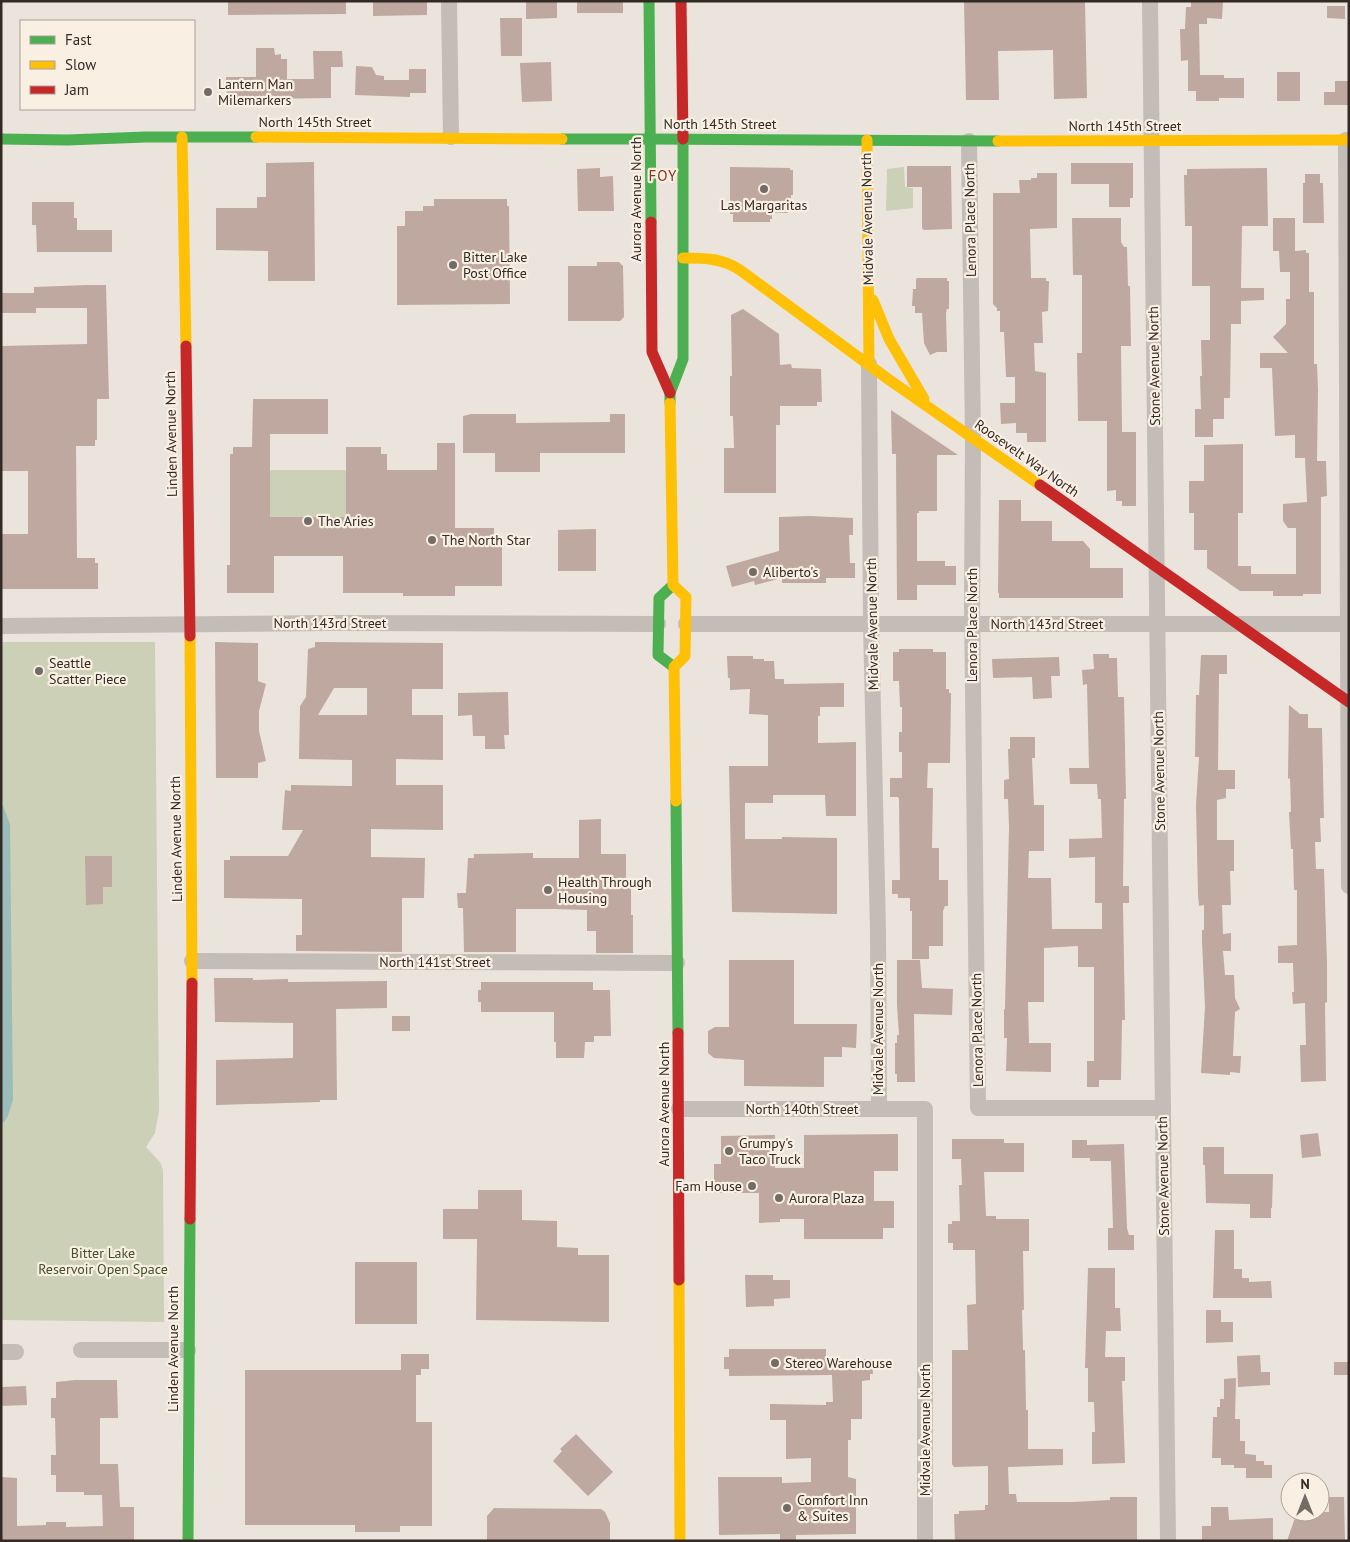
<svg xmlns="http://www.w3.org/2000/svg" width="1350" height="1542" font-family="'PT Sans',sans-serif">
<rect width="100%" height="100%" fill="#ebe4dd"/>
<g fill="#ccd0b7">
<path d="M904 167 905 187 913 188V208L886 211 887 169Z"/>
<path d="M266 470H351V517H266V510L270 509V478L266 477Z"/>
<path d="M1 642H155L159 1111 155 1133 146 1147 160 1162 163 1170 164 1322 1 1320V1126L7 1118 3 804 1 801Z"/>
</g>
<path fill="#9abcbb" d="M1 801 10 824 13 1100 7 1118 1 1126Z"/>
<g fill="#bea89f" fill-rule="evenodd">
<path d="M228 1H346V14L228 15Z"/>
<path d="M373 1H427V15L373 16Z"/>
<path d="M526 1H557V18L526 19Z"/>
<rect x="577" y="1" width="46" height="12"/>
<path d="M964 1H1085L1087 98 1054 99 1053 50 998 51 999 100H966Z"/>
<path d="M1191 1H1223L1222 19 1207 18V24H1199L1200 75H1224V78H1244V98H1219V101H1196V91H1188V60L1181 61 1180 29H1185L1186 7H1191Z"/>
<path d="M1327 6H1345V19L1327 18Z"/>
<path d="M500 18H522V56H501Z"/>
<path d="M256 48H274L275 55 281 54V59H287V79H314L313 51H342L343 67H331V98L250 99V104H227L226 77H256Z"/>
<path d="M551 62 552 101 522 102 520 63Z"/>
<path d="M356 66 372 67 376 75 384 76V80H409V69H426V93H410V97L355 95Z"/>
<rect x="1277" y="72" width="23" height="29"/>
<path d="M1335 81H1349V105H1324V92H1335Z"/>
<path d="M314 162 315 281H268V251L216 250V208H257V197H266V163Z"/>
<path d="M1071 163H1133V198H1130V207H1109V184H1071Z"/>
<path d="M907 166H951L952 229 924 230 922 228V187H907Z"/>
<path d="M730 167 790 168V170H793V195H791V198H788V213H772V219H770V222H733V214H730Z"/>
<path d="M600 168V177L613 176 614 211H578L577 169Z"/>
<path d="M1267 168 1268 226H1242L1241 288H1264V300L1241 301V324H1231L1230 398H1224V419H1213V437H1195V409H1201L1200 376H1202L1201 340H1210V286H1192V226H1185L1184 175H1187V169Z"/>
<path d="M1037 173H1057V228L1030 229 1031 278H1046V281H1049L1048 311 1042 312 1043 343H1034L1035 371 1046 373V442H1027V433H1016V423L1001 424 1000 403H1015V377H1006L1004 332H1000V311H997V308L993 304V193H1020L1019 180H1031V178H1037Z"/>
<path d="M1305 174H1320V183H1323L1324 223H1303V183H1305Z"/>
<path d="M434 199H507V206H509L510 304 397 305V226H405V211H423V206H434Z"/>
<path d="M32 202H74V218H77V230H112V252H37L36 225H32Z"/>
<path d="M1072 218H1121V242L1124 247H1127L1128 286H1130L1131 346H1121L1122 432H1136V506H1122V501H1116V490L1107 491V421H1078L1077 353H1082V275H1073Z"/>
<path d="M1273 218H1295V251L1306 250V253H1309V292H1314V364H1317L1318 390 1317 461H1326L1327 496 1321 497V594H1303V596H1273V591H1240L1207 568V550H1194V513H1189V481H1204V445L1243 444V513H1238V566H1251V574H1296V528H1288L1283 521V504L1307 502 1305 458H1295V435L1275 436 1272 368H1260V353H1288L1273 337 1286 324V299H1290V272H1280L1279 251H1273Z"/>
<path d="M597 262H619L623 266 624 317 620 321H568V266H597Z"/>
<path d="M918 278H947V281H949V309H947L946 313 947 352H937L930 355 924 343 922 313H915V306H912L913 289H916V279Z"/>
<path d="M87 285H106L109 399H97V440H95V446H76L77 558H95V563H98V589H1V534H28V471H1V346L87 344V308H36V313H1V293H34V287Z"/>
<path d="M743 309 779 334 780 365 791 364 792 368 821 369 822 402H817V406H780V425H776V493H724V448H734L733 416H730V376H732L731 315Z"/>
<path d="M253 399H328V434H270V517H346V447H381V454H387V470H437V443H455V528H494V537H502V586H455V596H403V593H343V556H274V593H227V565H230V454H233V447H252Z"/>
<path d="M891 410 958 455H937V511H919V513H917V561H945V566H956V585H917V600H897L896 454H892Z"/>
<path d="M471 414H516V423L610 422V414H625V453H540V472H495V453H463V416Z"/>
<path d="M999 500H1021V521H1052V541H1083L1090 549V568H1123V598H999V593H998Z"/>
<path d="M810 516 853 518V535H849L850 563H855V578H826V583H782V578L755 585 754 581 732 587 726 566 779 551V517Z"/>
<path d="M596 529V571H558V530Z"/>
<path d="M215 642 258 643V681L266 684 259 711V731L266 761 258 763V778H216Z"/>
<path d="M315 642 443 643V689H412V715H443V760L396 759V785H443V830L371 829V857L425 858 424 898H402V952L296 951V935H302V899L224 898V860H230V856H288L303 830H282L285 790 291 791V785L352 786V760L299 759 300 706 306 697 308 649 315 647ZM334 688H367V715H318Z"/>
<path d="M899 649H933V652H946V689H949V693H951L950 763H928L927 788H933L932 848H939V880H948V906H945L943 911V946H929V959H912V911H910V898H898V894H892V880H900L899 799 898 797H890V778H902V752H899V732H902V707H900L899 681H893V652H899Z"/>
<path d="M1093 654H1109V658H1117L1118 697H1124L1126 799H1124L1123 886H1129V903H1123L1125 1020H1122L1121 1080H1099V1087H1087V1061H1094V967H1078V946L1044 948V1002H1028L1029 1043H1051V1072L1006 1071 1007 1038H1004V1009H1005L1009 827 1008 799H1004V780L1009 779 1008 749H1010V737H1035V758H1032L1034 805H1044V851H1029L1028 878H1051L1052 929H1102V903H1095V857L1069 858V839L1102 838 1101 799H1098L1097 784H1070L1069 768H1089L1087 684 1083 685 1082 670 1094 669Z"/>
<path d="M1201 655H1227V674H1219L1218 770H1235V789H1226V798L1217 800V840H1234V871H1230L1231 905H1222L1223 934 1231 933V951H1223L1225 975H1234L1235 998 1240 1009 1235 1012 1233 1056H1241L1240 1073 1230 1072V1075L1201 1073 1205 1007 1202 941V930H1204V905L1199 906 1198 895 1196 805 1199 757H1195L1196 695H1199Z"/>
<path d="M727 656H753V659H764V661H774L775 679H784V684L844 683V707H820V716H818V743L856 742V816H826L825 795H773V803H745V839H782V837L837 838V914L732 912 729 766H768V715L749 714 750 689 730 690V678H728Z"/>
<path d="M1059 657 1060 676H1051L1052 698 1033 699 1032 677 993 678 992 659Z"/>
<path d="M508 692 509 735H504L505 749H485V736H473L472 715 458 716V693Z"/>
<path d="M1289 705 1300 714H1308V728H1322L1324 818H1320L1321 842H1315L1316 869H1324L1327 964V1002L1325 1003 1326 1081 1301 1082 1300 1045H1306L1305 1003 1293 1004 1292 992H1294L1293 963H1278V946L1297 945V890H1294L1293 849H1291L1289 812H1291L1290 778 1288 779Z"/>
<path d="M601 819V854H626V881H631V915H633V953H596V931H587V910L555 909H516V952H464L463 908H458L457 893H466L468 858H474V854L533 853V858H579V820Z"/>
<path d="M85 856H112V887H103V904L86 905Z"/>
<path d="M729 960H794V1024H857L856 1048 842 1047V1057H824V1087L744 1086V1060L714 1058 708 1053V1031L715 1027H729Z"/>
<path d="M897 960H920L922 988 953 989 952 1015 914 1014 915 1082H897V1074H895V1043H897V1035H899L897 1005Z"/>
<path d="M214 978H253V980L288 979V982L387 981V1008L336 1009 337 1100H320V1102L216 1105V1060L293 1058V1023L215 1022Z"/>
<path d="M481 982H593V990H610L611 1036H594V1042H585L584 1058H556V1042H554V1012H481V1002H478V990H481Z"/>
<rect x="392" y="1016" width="18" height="15"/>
<path d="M1318 1133 1321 1156 1302 1158 1300 1135Z"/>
<path d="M898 1134V1171H874V1201H894V1228H883V1239H804V1219H780V1222L759 1223V1193H714V1164H721V1136L775 1135V1168H804V1135Z"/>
<path d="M952 1139H1004V1143H1024V1172H984L986 1216H996V1219H1029V1251H1023L1024 1310H1022L1023 1350H1025L1026 1410H1028V1449H1063V1465L1008 1467 1009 1494H1016L1017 1502H1073L1110 1500V1497H1137V1541H955L954 1514H959V1511L985 1510V1505H988V1466L954 1467 952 1464V1350H968L967 1305 976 1304 975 1250H953V1243H948V1224H952V1221H960L959 1185H962L961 1159H952Z"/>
<path d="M1072 1140H1087V1145L1124 1144 1127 1228 1129 1235H1134V1250H1108V1228H1113L1111 1161H1090V1158H1072Z"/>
<path d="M1203 1147H1224V1174H1273L1272 1208H1271V1218H1250V1204L1206 1203 1205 1165H1203Z"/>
<path d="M478 1190H522V1220L557 1221V1247L578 1248V1255H609V1322L476 1320 477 1239H443V1209H478Z"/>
<path d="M1215 1230H1234V1269H1242V1278H1249V1282L1271 1281 1272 1298H1213Z"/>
<rect x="355" y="1262" width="62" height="62"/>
<path d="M1088 1268H1115V1308H1120L1121 1331H1106L1105 1357H1125V1381H1122L1125 1463 1092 1464V1432H1095L1094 1402H1088V1368H1085Z"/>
<path d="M745 1275H773V1280H790V1298L774 1299V1306L746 1307Z"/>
<path d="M1206 1310H1221V1322H1233V1342L1206 1343Z"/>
<path d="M729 1349H826V1361L872 1359 873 1374H870V1380L862 1381V1419H851V1440H848V1477L856 1479V1534L796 1535V1541H780V1534L719 1535 718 1477H782V1483L811 1482V1458L786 1459V1420H770V1404L826 1405V1402H833L832 1375 729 1376V1369H724V1357H729Z"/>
<path d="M401 1354H429V1369H421V1375H416V1422H432V1526H400V1532H355V1525H245V1370H401Z"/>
<path d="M1260 1355 1261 1372H1270V1385L1238 1387 1237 1356Z"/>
<rect x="1334" y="1362" width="15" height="13"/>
<path d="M1236 1378 1235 1419H1240V1441H1245V1454L1256 1455V1461H1264V1465H1272V1478H1246V1468H1234V1465H1221V1458H1212L1213 1417H1217V1407H1220V1399H1224V1379Z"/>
<path d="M75 1380H117L118 1418H100V1464H118L120 1507H134V1541H1V1477L17 1478V1526L46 1525V1522H66V1527L103 1526 102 1495H84V1492H56V1475H51V1455H56L55 1418H51V1398H56V1382Z"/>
<path d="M26 1386 27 1405 1 1406V1387Z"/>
<path d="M576 1434 613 1472 588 1496 553 1461 562 1451 560 1449Z"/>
<path d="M1329 1497H1344L1345 1541H1287L1297 1512H1329Z"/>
<path d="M1211 1507H1228L1229 1520 1273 1518V1541H1202V1526H1211Z"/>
<path d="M494 1508 601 1509 605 1512 610 1523V1541H487V1516Z"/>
</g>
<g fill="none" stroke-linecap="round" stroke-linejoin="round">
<g stroke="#c3bcb7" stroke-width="16">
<path d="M449 1 451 137"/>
<path d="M1150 1 1168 1541"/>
<path d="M1346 140 1349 886"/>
<path d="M969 141 973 438 972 606 978 1108H1163"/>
<path d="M869 364 871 623 878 931 879 1109"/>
<path d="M686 624H1349"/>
<path d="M1 626 334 623 658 624"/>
<path d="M192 961 677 963"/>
<path d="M679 1109H925V1541"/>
<path d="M81 1350H188"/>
<path d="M1 1352H16"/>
</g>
<g stroke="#4caf50" stroke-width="11">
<path d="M649 1 651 222"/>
<path d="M1 139 67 140 146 137H256"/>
<path d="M562 139H651"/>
<path d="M651 139 998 141"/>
<path d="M670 403V393L683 359V139"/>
<path d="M673 585 659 598 658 655 674 667"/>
<path d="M676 801 678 1033"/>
<path d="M188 1541 190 1219"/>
</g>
<g stroke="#ffc107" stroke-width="11">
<path d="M182 137 186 346"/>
<path d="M256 137 562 139"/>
<path d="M867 140 869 364"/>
<path d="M998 141 1349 140"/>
<path d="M683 258C704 258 722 258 740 270L888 379 1040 485"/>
<path d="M873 300 889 339 924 399"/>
<path d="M670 403 673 585 686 597 685 656 674 667 676 801"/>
<path d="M190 636 192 983"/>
<path d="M679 1280 680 1541"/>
</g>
<g stroke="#c62828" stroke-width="11">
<path d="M681 1 683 139"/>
<path d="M651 222 652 352 670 393"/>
<path d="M186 346 190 636"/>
<path d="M1040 485 1349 702"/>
<path d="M678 1033 679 1280"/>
<path d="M190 1219 192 983"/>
</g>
</g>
<g fill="#736b65" stroke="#f9efe3" stroke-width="2">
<circle cx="208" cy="92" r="5"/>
<circle cx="764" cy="189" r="5"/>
<circle cx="453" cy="265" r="5"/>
<circle cx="308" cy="521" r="5"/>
<circle cx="432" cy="540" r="5"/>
<circle cx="753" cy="572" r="5"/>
<circle cx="39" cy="671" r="5"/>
<circle cx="548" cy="890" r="5"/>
<circle cx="729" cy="1151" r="5"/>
<circle cx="752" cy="1186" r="5"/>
<circle cx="779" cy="1198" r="5"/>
<circle cx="775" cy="1363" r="5"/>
<circle cx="787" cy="1508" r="5"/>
</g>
<g text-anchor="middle" stroke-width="4.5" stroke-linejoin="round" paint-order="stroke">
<g font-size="14" fill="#332a25" stroke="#f9efe3" text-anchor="start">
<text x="218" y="89">Lantern Man<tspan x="218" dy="16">Milemarkers</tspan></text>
<text x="764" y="210" text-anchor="middle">Las Margaritas</text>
<text x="463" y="262">Bitter Lake<tspan x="463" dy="16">Post Office</tspan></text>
<text x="318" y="526">The Aries</text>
<text x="442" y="545">The North Star</text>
<text x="763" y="577">Aliberto's</text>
<text x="49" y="668">Seattle<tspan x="49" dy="16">Scatter Piece</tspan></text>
<text x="558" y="887">Health Through<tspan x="558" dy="16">Housing</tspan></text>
<text x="739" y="1148">Grumpy's<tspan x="739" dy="16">Taco Truck</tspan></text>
<text x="742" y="1191" text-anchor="end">Fam House</text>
<text x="789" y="1203">Aurora Plaza</text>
<text x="785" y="1368">Stereo Warehouse</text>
<text x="797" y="1505">Comfort Inn<tspan x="797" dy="16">&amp; Suites</tspan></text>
</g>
<g font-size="14" fill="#332a25" stroke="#f9efe3">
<text x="315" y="127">North 145th Street</text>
<text x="720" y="129">North 145th Street</text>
<text x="1125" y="131">North 145th Street</text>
<text transform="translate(636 199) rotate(-90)" y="5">Aurora Avenue North</text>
<text transform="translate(867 219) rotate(-91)" y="5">Midvale Avenue North</text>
<text transform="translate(970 220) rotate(-91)" y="5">Lenora Place North</text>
<text transform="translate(1154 366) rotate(-91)" y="5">Stone Avenue North</text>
<text transform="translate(171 434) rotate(-91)" y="5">Linden Avenue North</text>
<text transform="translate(1027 458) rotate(35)" y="5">Roosevelt Way North</text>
<text x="330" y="628">North 143rd Street</text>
<text transform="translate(872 624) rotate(-91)" y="5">Midvale Avenue North</text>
<text x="1047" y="629">North 143rd Street</text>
<text transform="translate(972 625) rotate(-90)" y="5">Lenora Place North</text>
<text transform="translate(1159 771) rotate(-91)" y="5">Stone Avenue North</text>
<text transform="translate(176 839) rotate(-91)" y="5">Linden Avenue North</text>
<text x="435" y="967">North 141st Street</text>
<text transform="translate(878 1029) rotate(-90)" y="5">Midvale Avenue North</text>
<text transform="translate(977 1030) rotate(-91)" y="5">Lenora Place North</text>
<text transform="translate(664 1104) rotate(-90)" y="5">Aurora Avenue North</text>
<text x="802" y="1114">North 140th Street</text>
<text transform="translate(1163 1176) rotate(-91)" y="5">Stone Avenue North</text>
<text transform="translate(173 1349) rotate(-90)" y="5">Linden Avenue North</text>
<text transform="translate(925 1430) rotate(-90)" y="5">Midvale Avenue North</text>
</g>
<g font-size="14" fill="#435229" stroke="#f9efe3">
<text x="103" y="1258">Bitter Lake<tspan x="103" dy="16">Reservoir Open Space</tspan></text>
</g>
<g font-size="15" letter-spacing="1" fill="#82361f" stroke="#f9efe3">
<text x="663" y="181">FOY</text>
</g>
</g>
<rect width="1350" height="1542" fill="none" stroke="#332a25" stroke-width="5"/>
<rect x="20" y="20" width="175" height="90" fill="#f9efe3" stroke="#aaa097"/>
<rect x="30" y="36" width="25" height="8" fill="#4caf50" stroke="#aaa097"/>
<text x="65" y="45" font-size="15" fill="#332a25">Fast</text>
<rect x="30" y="61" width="25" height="8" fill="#ffc107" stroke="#aaa097"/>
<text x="65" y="70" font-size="15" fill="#332a25">Slow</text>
<rect x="30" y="86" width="25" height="8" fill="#c62828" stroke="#aaa097"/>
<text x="65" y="95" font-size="15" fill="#332a25">Jam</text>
<g transform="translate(1305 1497)"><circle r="24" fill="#f9efe3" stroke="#aaa097"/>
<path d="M0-4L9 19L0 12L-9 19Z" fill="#736b65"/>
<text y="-8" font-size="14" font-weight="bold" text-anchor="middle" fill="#332a25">N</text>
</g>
</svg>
